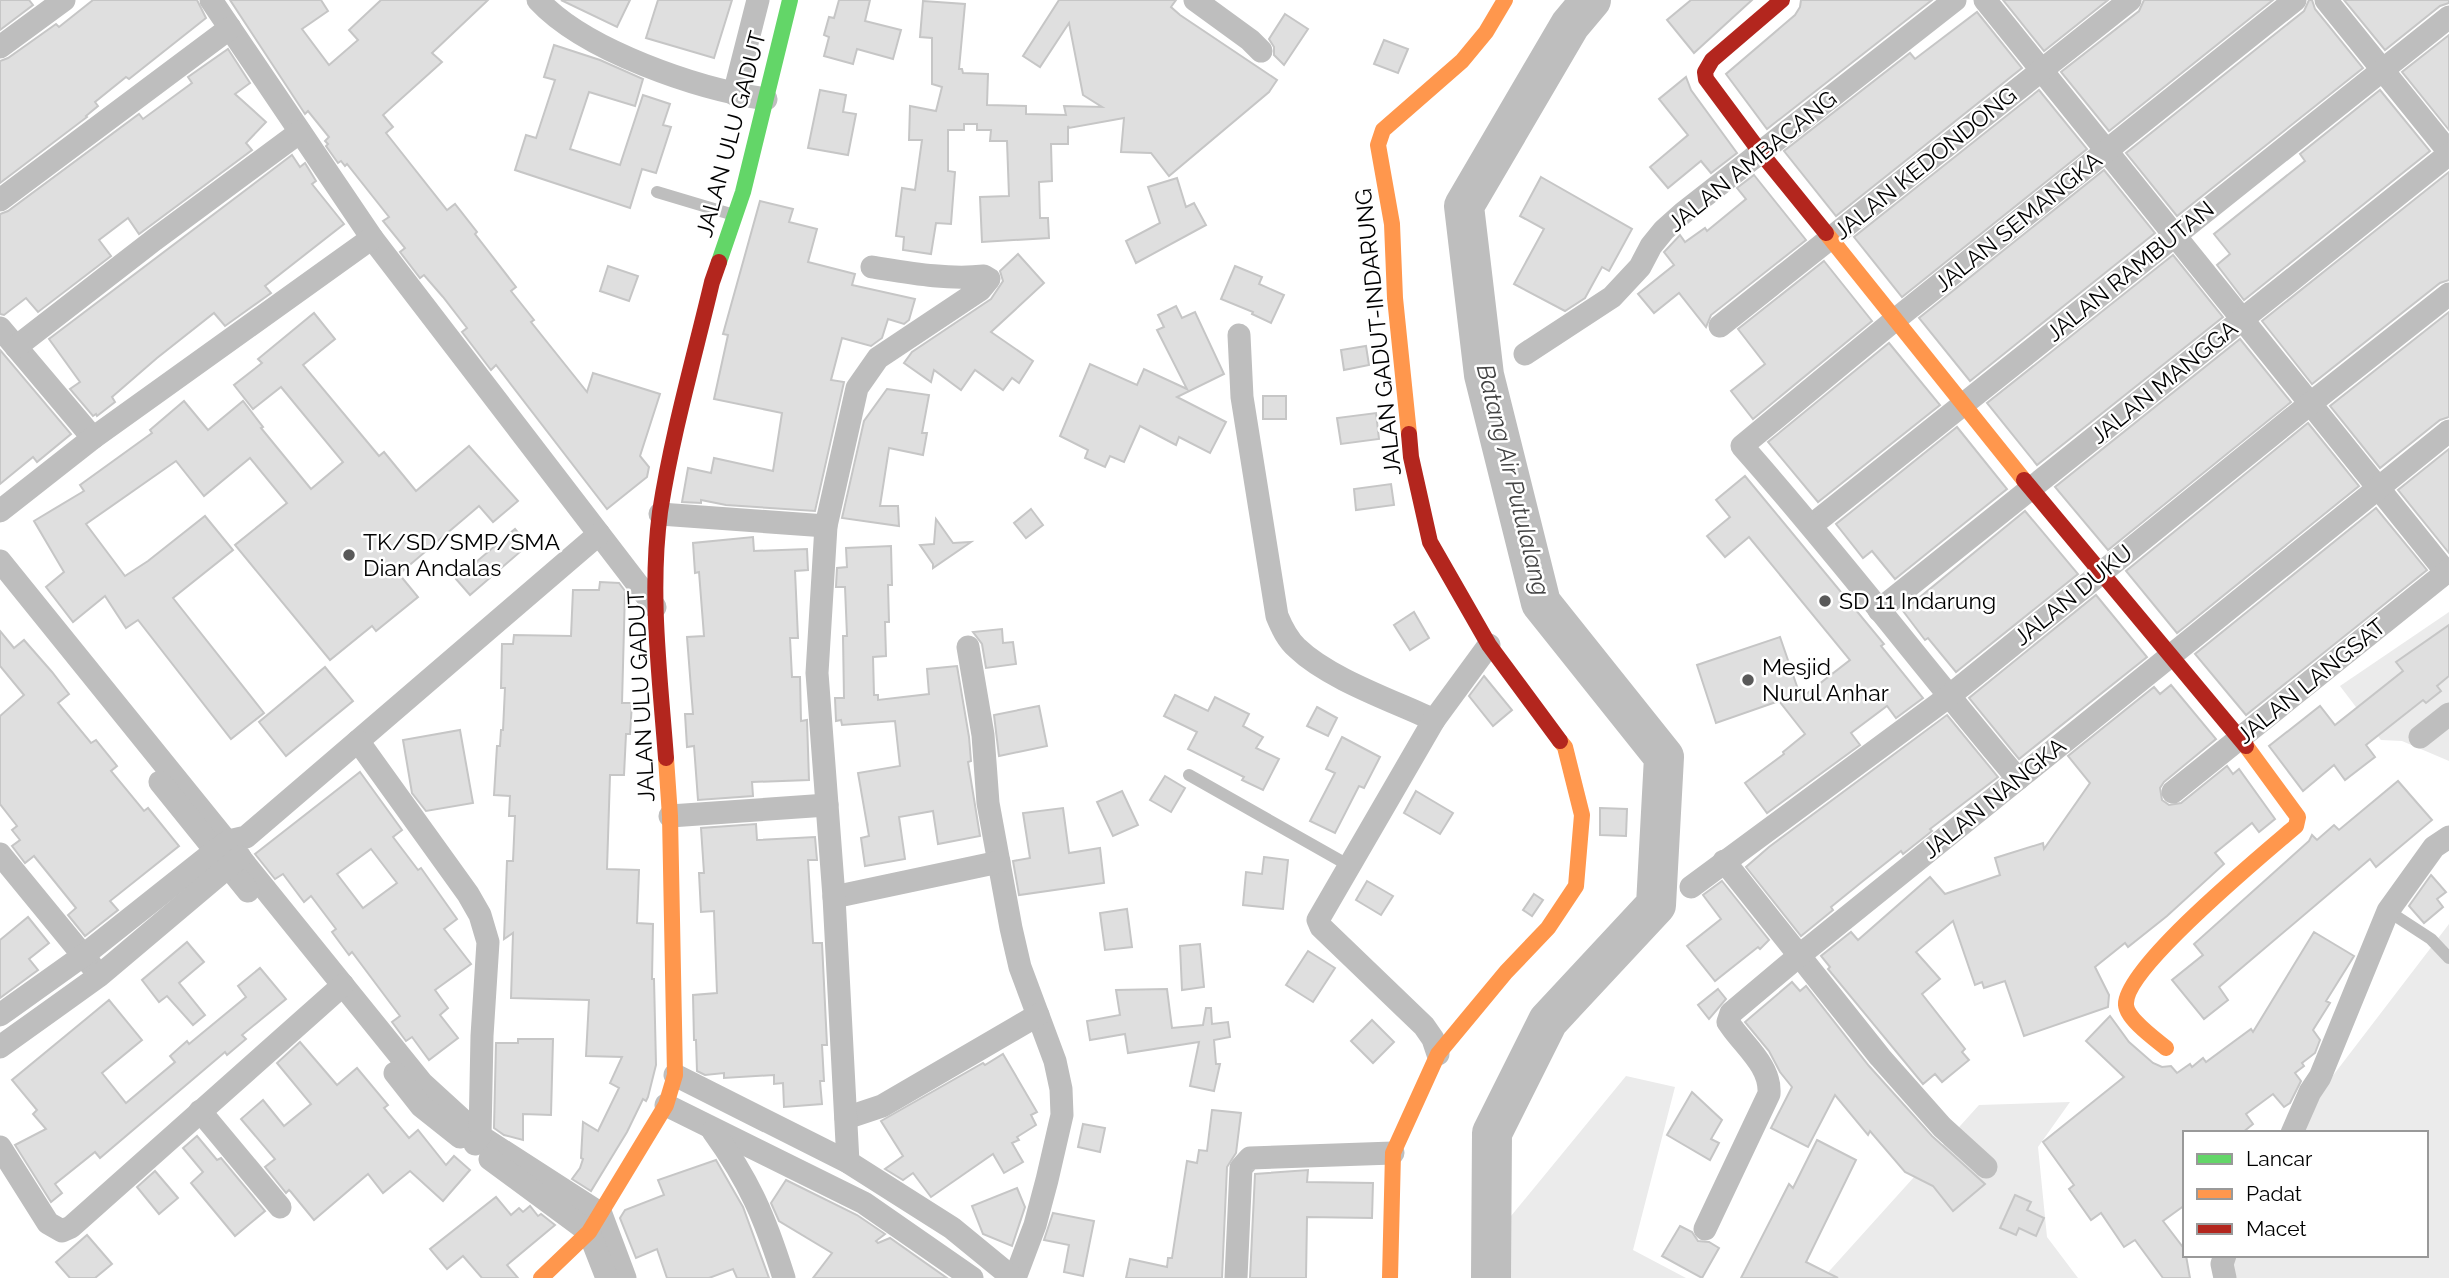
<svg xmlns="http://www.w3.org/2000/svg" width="2449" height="1278" font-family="Raleway,sans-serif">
<rect width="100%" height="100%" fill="#fff"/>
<g fill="#ebebeb">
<path d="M2449 612V761L2402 741 2381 740 2340 686Z"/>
<path d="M2449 924V1278H2230L2234 1255H2426V1133H2289Z"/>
<path d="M1626 1076 1675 1087 1633 1250 1686 1278H1503L1511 1216Z"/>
<path d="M2070 1102 2038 1147 2047 1237 2078 1278H1823L1979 1105Z"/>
</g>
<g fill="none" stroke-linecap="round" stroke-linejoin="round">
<path stroke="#bebebe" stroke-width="40" d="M1491 1278 1492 1133 1548 1021 1656 905 1664 757 1541 603 1484 375 1464 206 1570 25 1591 0"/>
</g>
<g fill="#dfdfdf" stroke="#c6c6c6" stroke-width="2" fill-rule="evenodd">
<path d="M0 0H29L33 5 0 30Z"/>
<path d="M93 0H197L206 18 129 79 126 77 95 102 98 106 86 116 87 117 0 183V61L8 58 56 24 59 27Z"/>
<path d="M230 0H321L328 11 302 29 329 65 358 40 349 30 381 0H488L432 53 442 62 383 115 393 127 386 133 447 210 455 204 477 232 475 234 516 287 511 291 534 320 531 322 587 392 593 373 660 394 640 456 649 467 647 477 607 509 496 365 491 370 462 332 467 328 443 297 424 275 420 278 400 252 405 248 383 221 389 217 347 164 345 166 341 161 338 163 326 146 328 144 325 141 329 137 308 111 305 114Z"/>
<path d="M561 0H630L617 27Z"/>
<path d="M658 0H732L714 58 646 38Z"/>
<path d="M839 0H870L865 21 901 30 893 59 857 49 853 64 824 56 829 37 824 35 829 17 834 18Z"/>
<path d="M1059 0H1176L1171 7 1180 15 1277 80 1269 92 1169 176 1151 153 1121 152 1124 118 1069 128 1068 126V144H1051L1052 181 1039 182 1040 218H1048L1049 238 982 242 980 197 1009 196 1007 141H990L991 130H977V124H964V130H948V171L955 172 951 224 936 223 931 254 903 250 904 237 896 236 902 188 915 190 922 140H909L910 106 936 111 942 87 932 84V38L920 37 923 1 965 4 959 69H962L963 73 988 74 987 105 1026 106V114L1066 115 1064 106 1102 107 1083 95 1069 23 1040 67 1023 56Z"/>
<path d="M1691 0H1752L1694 53 1667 20Z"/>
<path d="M1801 0H1932L1767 129 1726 74 1795 15 1800 7Z"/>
<path d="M2003 0H2108L2044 51Z"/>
<path d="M2144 0H2273L2109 131 2061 72 2139 11Z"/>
<path d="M2309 0H2312L2315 9 2363 68 2177 216 2126 153 2304 11Z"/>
<path d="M2344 0H2449V3L2440 6 2385 50Z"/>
<path d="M1977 12 2022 68 1836 216 1784 151 1910 53 1915 59Z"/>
<path d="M1285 14 1308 29 1284 65 1274 55V47L1269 39Z"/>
<path d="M2449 35V130L2402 72Z"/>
<path d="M1384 40 1408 49 1398 73 1374 64Z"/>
<path d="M554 45 600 60 643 79 635 106 589 92 570 149 620 165 643 95 670 104 663 125 671 127 656 173 642 169 630 208 515 170 526 135 536 138 555 80 544 77Z"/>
<path d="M228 49 250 83 235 94 266 122 246 143 252 150 139 234 128 218 99 240 111 256 38 312 26 298 4 315 0 314V214L8 211 139 114 143 119 192 83 188 77Z"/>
<path d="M1686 77 1691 90 1737 153 1711 173 1701 161 1668 188 1650 167 1688 135 1659 99Z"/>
<path d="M820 90 846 95 843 112 856 114 848 155 808 148Z"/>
<path d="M2039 90 2087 149 1902 297 1854 237Z"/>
<path d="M2380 90 2430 151 2244 300 2217 265 2230 254 2214 234 2305 161 2300 154Z"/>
<path d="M292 155 300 167 305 163 316 181 312 184 344 224 265 286 271 293 225 326 214 313 157 358 112 397 115 402 97 416 96 414 93 416 70 389 80 382 49 339Z"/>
<path d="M2104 170 2155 233 1970 381 1919 318Z"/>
<path d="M2449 172V280L2440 283 2312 384 2262 321Z"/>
<path d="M1754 175 1806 240 1711 315 1706 327 1679 293 1654 313 1638 294 1674 265 1664 252 1680 235 1685 242 1705 228 1707 231 1746 199 1737 188Z"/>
<path d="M1541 177 1632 229 1609 271 1602 267 1585 298 1565 311 1514 284 1544 229 1520 216Z"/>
<path d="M1177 178 1186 207 1194 203 1206 225 1136 263 1126 241 1160 223 1148 187Z"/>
<path d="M760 201 793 209 789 222 817 229 808 262 855 274 852 285 915 299 909 320 904 324 888 319 882 338 871 346 842 338 831 380 844 382 815 511 726 505 701 500V503L682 502 688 468 711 473 714 458 773 471 782 413 714 399 728 335 723 334Z"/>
<path d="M1018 254 1044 283 991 332 1033 361 1019 383 1012 378 1003 390 975 370 961 390 934 370 931 382 904 363 912 352 991 299 1003 281 1000 271Z"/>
<path d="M2173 255 2223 317 2037 465 1987 403Z"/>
<path d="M1824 261 1872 321 1753 419 1731 391 1765 364 1738 329Z"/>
<path d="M608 266 638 276 629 301 600 291Z"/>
<path d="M1235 266 1262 277 1259 284 1284 295 1271 323 1252 314 1253 312 1221 299Z"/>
<path d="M1176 306 1182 318 1195 312 1224 374 1177 397 1226 422 1210 453 1179 437 1176 445 1140 426 1124 462 1110 456 1105 467 1085 458 1088 450 1060 436 1090 364 1137 385 1144 369 1187 389 1157 330 1164 327 1158 315Z"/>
<path d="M2449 312V417L2440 420 2380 468 2330 406Z"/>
<path d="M314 313 335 339 303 365 379 456 384 452 416 491 469 446 518 501 493 522 479 506 399 574 418 597 376 631 372 626 330 660 235 545 287 503 250 458 204 496 176 461 86 524 125 576 148 561 205 516 233 550 173 598 264 713 231 739 138 620 126 628 105 596 73 622 46 587 64 572 34 521 84 491 80 485 152 433 150 430 184 401 208 430 243 401 263 427 261 428 311 489 343 462 281 387 253 409 234 385 262 363 258 359Z"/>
<path d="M2240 339 2291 402 2108 550 2055 487Z"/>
<path d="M1889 343 1940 405 1818 502 1768 442Z"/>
<path d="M1366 346 1369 365 1344 370 1341 350Z"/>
<path d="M0 350 71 434 37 462 33 457 0 484Z"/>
<path d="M887 389 929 395 922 433H927L923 455 889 448 880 506H898L899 526 842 518 864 421Z"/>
<rect x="1263" y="396" width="23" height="23"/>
<path d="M1376 413 1379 439 1341 444 1337 418Z"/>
<path d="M2308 423 2359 486 2177 633 2126 571Z"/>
<path d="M1957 427 2007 489 1895 579 1872 551 1863 558 1836 524Z"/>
<path d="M2449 449V553L2398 490Z"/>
<path d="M1745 476 1884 644 1881 646 1923 698 1896 718 1887 706 1851 733 1860 745 1767 813 1745 783 1784 754 1783 752 1805 734 1779 701 1716 723 1697 665 1780 637 1801 698 1850 660 1749 537 1725 557 1707 536 1730 517 1716 500Z"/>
<path d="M1391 484 1394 505 1356 510 1354 489Z"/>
<path d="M2376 508 2427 570 2246 715 2195 654Z"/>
<path d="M1031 509 1043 525 1026 538 1014 523Z"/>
<path d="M2025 511 2078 574 1956 672 1928 638 1925 640 1903 611Z"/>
<path d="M936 519 953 543 971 542 933 568V564L920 545 934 544Z"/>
<path d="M515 529 528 545 470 595 456 579Z"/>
<path d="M753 537 754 551 807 549 808 570 795 571 798 638H790L792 677H800L801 721 807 720 809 780 752 782 753 796 698 800 694 746 687 747 685 714H693L687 637 704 636 699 572 695 573 693 543Z"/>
<path d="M891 546 892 585H888L889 622H885L886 656 873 657 874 695H878V700L929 694 927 669 957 666 969 737 971 761 968 762 980 836 938 844 933 811 899 817 905 859 865 866 861 838 869 836 858 773 900 766 895 721 842 725 841 720 836 721 835 698H844L843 636H847L845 587H836L837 568 847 567 846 548Z"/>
<path d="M600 582 619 583 625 591 622 703H632L630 734H626L624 775H610L607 869 639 870 637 923 653 924 652 979H654L656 1065 648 1097 646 1101 643 1099 627 1132 591 1191 572 1179 580 1168 583 1159 581 1158 583 1122 598 1131 619 1088 610 1083 622 1057 586 1056 589 1000 511 998 513 933 504 939 507 861H513L515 816H509L510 796 494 795 497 746H500L501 730H503L505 688H501L502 644H513L514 635 571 636 573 590H599Z"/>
<path d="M2096 595 2147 657 2019 759 1969 698Z"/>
<path d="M1414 612 1429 638 1410 650 1394 625Z"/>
<path d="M2449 625V676L2437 686 2441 691 2426 703 2423 700 2366 745 2375 757 2345 780 2334 765 2303 791 2269 746 2320 706 2335 725 2403 671 2396 662Z"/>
<path d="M1002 629 1003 643 1013 642 1016 664 986 668 982 644 973 632Z"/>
<path d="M0 631 14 648 24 640 52 672 69 694 58 703 91 743 96 740 117 766 111 771 144 811 148 808 179 846 110 901 118 910 85 936 68 915 76 908 34 856 25 863 12 846 20 840 12 830 17 826 0 804V716L24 695 0 666Z"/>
<path d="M325 667 353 701 286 756 259 722Z"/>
<path d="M1484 676 1512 710 1493 726 1469 696Z"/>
<path d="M2171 685 2216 739 2164 782 2160 788 2162 800 2169 805 2181 803 2227 766 2233 774 2239 769 2275 819 2259 832 2252 823 2215 853 2224 864 2167 916 2128 947 2125 943 2095 967 2109 995 2108 1007 2024 1036 2005 981 1984 988 1982 982 1975 985 1953 921 1916 952 1940 979 1922 994 1965 1049 1962 1052 1969 1060 1942 1082 1935 1074 1923 1084 1828 969 1830 967 1821 956 1851 932 1858 940 1930 877 1945 894 2000 875 1995 858 2043 843 2044 849 2090 783 2068 756 2154 687 2160 694Z"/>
<path d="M1175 695 1208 711 1215 697 1249 714 1243 726 1263 737 1256 748 1279 759 1263 790 1242 780 1244 777 1188 749 1197 732 1164 716Z"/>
<path d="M1039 706 1047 746 999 756 994 715Z"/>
<path d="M1317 707 1337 718 1328 736 1307 726Z"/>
<path d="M1947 715 1998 777 1930 829 1932 831 1903 854 1901 851 1863 881 1831 907 1833 910 1801 936 1746 867 1769 847Z"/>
<path d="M460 730 473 803 426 811 412 793 403 740Z"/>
<path d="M1342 737 1380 757 1364 788 1359 786 1335 833 1310 821 1335 773 1326 769Z"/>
<path d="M360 772 402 830 393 837 418 870 421 868 457 919 444 929 471 964 435 990 448 1008 440 1015 458 1038 429 1060 412 1037 406 1041 392 1022 400 1016 352 952 349 955 332 932 336 929 311 896 304 902 283 874 275 879 255 854ZM371 849 397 883 363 908 337 874Z"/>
<path d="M1165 776 1185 788 1171 812 1150 800Z"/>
<path d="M2398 781 2432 820 2376 867 2370 859 2219 987 2228 1000 2204 1019 2172 980 2203 955 2194 944 2309 841 2312 835 2317 840 2334 825 2339 830Z"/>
<path d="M1122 791 1138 825 1113 836 1097 802Z"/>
<path d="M1416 791 1453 813 1440 834 1404 813Z"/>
<path d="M1063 808 1069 853 1100 848 1104 883 1019 895 1013 861 1030 858 1023 813Z"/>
<path d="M1600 808 1627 809 1626 836 1600 835Z"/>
<path d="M756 824 757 840 815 837 817 860H808L813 943H822L827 1045H822L824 1081H820L822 1104 784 1107 783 1083 774 1084V1075L724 1078V1073L705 1075 697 1071 696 1040H694L693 995 717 993 714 911 701 912 699 873H704L701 828Z"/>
<path d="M1264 857 1288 860 1283 909 1243 905 1246 872 1262 874Z"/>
<path d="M2431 875 2446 892 2437 899 2443 907 2424 923 2409 906Z"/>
<path d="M1367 881 1393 896 1381 915 1356 900Z"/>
<path d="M1722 881 1769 940 1760 949 1758 947 1715 981 1687 946 1721 919 1703 895Z"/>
<path d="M1534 894 1543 900 1532 916 1523 910Z"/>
<path d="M1127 909 1132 947 1105 950 1100 913Z"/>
<path d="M28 917 49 943 29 959 38 970 0 998V940Z"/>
<path d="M2314 932 2354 956 2326 1001 2330 1003 2313 1030 2320 1040 2315 1053 2302 1063 2304 1066 2295 1073 2301 1081 2290 1103 2284 1107 2273 1094 2246 1114 2253 1124 2242 1133H2185V1205L2163 1221 2185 1250 2190 1278H2163L2135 1240 2124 1247 2101 1213 2091 1220 2069 1189 2074 1185 2043 1142 2124 1077 2086 1041 2110 1016 2129 1042 2153 1063 2162 1067 2171 1066 2177 1073 2190 1064 2192 1067 2203 1058 2206 1062 2251 1029 2253 1032Z"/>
<path d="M187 942 204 962 179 983 205 1015 193 1025 167 996 159 1002 142 980Z"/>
<path d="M1200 944 1204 987 1182 990 1180 946Z"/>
<path d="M1308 951 1335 968 1313 1002 1286 985Z"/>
<path d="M260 968 286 999 242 1035 246 1039 227 1055 225 1052 100 1158 95 1152 55 1184 62 1193 51 1202 15 1145 46 1129 33 1114 37 1110 12 1080 109 1000 142 1040 102 1073 126 1103 175 1062 170 1056 187 1041 189 1044 246 997 238 986Z"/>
<path d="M1792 982 1800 991 1806 986 1869 1066 1932 1136 1985 1184 1953 1211 1933 1186 1905 1172 1870 1131 1868 1135 1835 1095 1808 1147 1771 1128 1792 1087 1780 1072 1769 1051 1745 1022Z"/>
<path d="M1167 989 1172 1028 1203 1025 1206 1008H1211L1212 1024 1228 1022 1230 1037 1214 1040 1216 1064H1220L1214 1091 1190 1086 1199 1042 1128 1053 1125 1034 1090 1040 1087 1021 1120 1015 1116 990Z"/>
<path d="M1718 989 1726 999 1709 1019 1698 1005Z"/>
<path d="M1372 1020 1394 1042 1373 1063 1351 1041Z"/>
<path d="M518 1039H553L551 1115 523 1114V1140L504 1135 494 1128 496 1043H518Z"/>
<path d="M300 1042 337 1085 357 1068 388 1105 384 1108 409 1138 418 1130 446 1165 454 1156 470 1170 443 1201 410 1171 383 1193 368 1174 314 1220 291 1192 289 1190 286 1193 265 1167 275 1159 241 1119 263 1100 284 1126 311 1104 277 1063Z"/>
<path d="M1003 1054 1037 1112 1031 1115 1036 1125 1017 1137 1019 1140 1012 1143 1023 1162 1004 1173 993 1154 931 1197 913 1173 903 1180 885 1169 903 1156 881 1121 983 1063 985 1065Z"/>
<path d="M1692 1092 1722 1120 1711 1139 1719 1143 1710 1160 1667 1135Z"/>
<path d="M1212 1110 1241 1113 1236 1153 1227 1167 1222 1278H1126L1130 1259 1167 1267 1168 1258H1172L1187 1161 1197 1163 1199 1150 1207 1151Z"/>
<path d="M1083 1124 1105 1128 1100 1152 1078 1147Z"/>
<path d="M197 1136 217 1160 221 1158 265 1211 235 1236 191 1183 203 1172 183 1148Z"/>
<path d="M1817 1140 1856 1160 1806 1262 1838 1278H1741L1789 1184 1793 1188Z"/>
<path d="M716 1160 743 1207 769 1278H737L733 1269 709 1278H667L657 1249 636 1258 620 1218 625 1210 664 1195 658 1180Z"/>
<path d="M1308 1170 1307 1182 1373 1183 1372 1218 1307 1217 1306 1278H1250L1255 1174Z"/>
<path d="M155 1171 178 1198 159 1214 137 1187Z"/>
<path d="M786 1180 857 1215 885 1234 876 1241 878 1243 890 1238 947 1278H813L832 1253 779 1221 771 1203Z"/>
<path d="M1017 1188 1025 1207 1012 1246 983 1234 972 1206Z"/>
<path d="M2015 1195 2031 1202 2027 1210 2044 1218 2036 1236 2019 1228 2016 1235 2000 1228Z"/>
<path d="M496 1197 511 1215 519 1208 523 1212 530 1206 538 1216 541 1214 555 1225 507 1265 518 1278H482L463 1256 447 1269 430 1249Z"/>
<path d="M1053 1213 1094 1221 1083 1276 1064 1272 1069 1245 1044 1240Z"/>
<path d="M1680 1226 1692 1232 1698 1241 1709 1242 1719 1248 1702 1278 1662 1256Z"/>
<path d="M87 1235 112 1264 95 1278H70L56 1262Z"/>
</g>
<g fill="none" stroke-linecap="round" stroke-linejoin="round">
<g stroke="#bebebe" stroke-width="12">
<path d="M657 192 734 215"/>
<path d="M1189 775 1348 865"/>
<path d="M2388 911 2431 939 2449 958"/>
</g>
<g stroke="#bebebe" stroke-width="23">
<path d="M211 0 372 238 655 607"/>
<path d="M538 0C585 51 698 89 766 99"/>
<path d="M1195 0 1250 40 1261 51"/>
<path d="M1985 0 2446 572"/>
<path d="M2326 0 2449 152"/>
<path d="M0 47 64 0"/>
<path d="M734 94 758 0"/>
<path d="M0 200 230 28"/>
<path d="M1720 326 2130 0"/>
<path d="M0 328 93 438"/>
<path d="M1239 335 1242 397 1277 616C1282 628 1287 639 1297 648 1329 679 1394 701 1434 720"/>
<path d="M16 347 154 240 300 132"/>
<path d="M1525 354 1612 297 1640 267 1651 246 1664 230 1683 213 1955 0"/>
<path d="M0 511 93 438 372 238"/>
<path d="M660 514 826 526"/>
<path d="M1812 525 2449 17"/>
<path d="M0 561 422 1083 480 1136 601 1214 625 1278"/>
<path d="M1879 610 2449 154"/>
<path d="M968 647 983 735 988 803 1011 928 1020 967 1055 1061 1061 1089 1062 1115 1047 1180 1035 1225 1015 1278"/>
<path d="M2420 737 2449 714"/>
<path d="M358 741 599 534"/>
<path d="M2018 779C1925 669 1838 554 1742 446L1896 319 2295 0"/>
<path d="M160 782 248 891"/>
<path d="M2173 792 2449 570"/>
<path d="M670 816 827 805"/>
<path d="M0 854 91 965"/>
<path d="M1724 861 1880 1057 1942 1127 1986 1167"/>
<path d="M1691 887 1948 697 2311 403 2449 294"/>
<path d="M834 897 999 862"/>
<path d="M0 1015 84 955 215 851 229 841 246 837 358 741 468 894 480 915 488 942 482 1036 480 1136 475 1144"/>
<path d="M0 1047 99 976 240 857"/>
<path d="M1438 1054 1433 1039 1424 1026 1321 927 1318 920 1434 720 1489 645"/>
<path d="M395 1073 421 1106 460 1137"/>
<path d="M675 1075 848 1162 952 1228 1013 1278"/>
<path d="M666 1105 864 1203 972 1278"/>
<path d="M200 1111 280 1207"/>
<path d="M846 1118 882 1106 1038 1015"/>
<path d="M713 1131C750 1182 765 1218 784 1278"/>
<path d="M2292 1133 2310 1092 2320 1077 2388 911 2434 847 2449 837"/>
<path d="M0 1147 48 1223 62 1231 71 1227 343 985"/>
<path d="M490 1159 589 1232 607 1278"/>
<path d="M848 1162 834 897 817 673 826 526 857 388 878 358 980 290 989 279 984 276C947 280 910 273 872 267"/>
<path d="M1705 1229 1769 1094C1771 1068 1748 1049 1733 1029L1728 1022 1731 1013 1800 955 2449 431"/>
<path d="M2225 1255 2222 1264 2225 1278"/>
<path d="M1236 1278 1241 1168 1250 1158 1393 1153"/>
</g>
<path stroke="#63d668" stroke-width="16" d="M719 262 743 192 790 0"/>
<g stroke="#ff974d" stroke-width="16">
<path d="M1826 233 2024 480"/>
<path d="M1409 434 1395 298 1392 224 1378 145 1383 130 1462 61 1486 32 1505 0"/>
<path d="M2166 1048C2155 1039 2127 1019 2126 1005 2123 969 2266 852 2296 826L2298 817 2246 746"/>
<path d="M541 1278 589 1232 666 1105 675 1075 670 816 666 758"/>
<path d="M1390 1278 1393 1153 1438 1054 1506 972 1548 928 1576 886 1582 815 1565 747 1560 741"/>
</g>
<g stroke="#b3261e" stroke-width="16">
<path d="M1782 0 1712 60 1705 72 1706 79 1761 153 1826 233"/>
<path d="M1409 434 1411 457 1430 542 1489 645 1560 741"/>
<path d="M2024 480 2246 746"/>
<path d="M666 758C660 677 649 593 660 512 672 434 694 358 712 282L719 262"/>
</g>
</g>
<g fill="#595959" stroke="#fff" stroke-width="2.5">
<circle cx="349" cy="555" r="7"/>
<circle cx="1825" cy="601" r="7"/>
<circle cx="1748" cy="680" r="7"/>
</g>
<g text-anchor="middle" stroke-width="5" stroke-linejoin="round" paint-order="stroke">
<g font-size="23" fill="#000" stroke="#fff">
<text transform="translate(731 134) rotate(-75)" y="8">JALAN ULU GADUT</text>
<text transform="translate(1752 161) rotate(-39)" y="8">JALAN AMBACANG</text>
<text transform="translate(1925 163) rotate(-39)" y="8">JALAN KEDONDONG</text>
<text transform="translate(2018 222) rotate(-39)" y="8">JALAN SEMANGKA</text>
<text transform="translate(2130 271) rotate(-39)" y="8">JALAN RAMBUTAN</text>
<text transform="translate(1378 332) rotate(-96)" y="8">JALAN GADUT-INDARUNG</text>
<text transform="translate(2164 382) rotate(-39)" y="8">JALAN MANGGA</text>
<text transform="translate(2073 595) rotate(-39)" y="8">JALAN DUKU</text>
<text transform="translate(2311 681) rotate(-39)" y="8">JALAN LANGSAT</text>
<text transform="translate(641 696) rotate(-93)" y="8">JALAN ULU GADUT</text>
<text transform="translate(1994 798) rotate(-39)" y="8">JALAN NANGKA</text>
</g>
<g font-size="23" fill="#000" stroke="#fff" text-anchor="start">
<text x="363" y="550">TK/SD/SMP/SMA<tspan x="363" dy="26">Dian Andalas</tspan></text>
<text x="1839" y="609">SD 11 Indarung</text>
<text x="1762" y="675">Mesjid<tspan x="1762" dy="26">Nurul Anhar</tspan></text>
</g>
<g font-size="24" font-style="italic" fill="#434343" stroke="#fff">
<text transform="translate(1513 480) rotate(76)" y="8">Batang Air Putulalang</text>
</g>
</g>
<rect x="2183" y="1131" width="245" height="126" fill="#ffffff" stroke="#999999" stroke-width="2"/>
<rect x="2197" y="1154" width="35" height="10" fill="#63d668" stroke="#999999" stroke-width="2"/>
<text x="2246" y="1166" font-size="21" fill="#000000">Lancar</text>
<rect x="2197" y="1189" width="35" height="10" fill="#ff974d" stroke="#999999" stroke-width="2"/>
<text x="2246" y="1201" font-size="21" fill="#000000">Padat</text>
<rect x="2197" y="1224" width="35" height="10" fill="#b3261e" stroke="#999999" stroke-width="2"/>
<text x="2246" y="1236" font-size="21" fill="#000000">Macet</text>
</svg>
